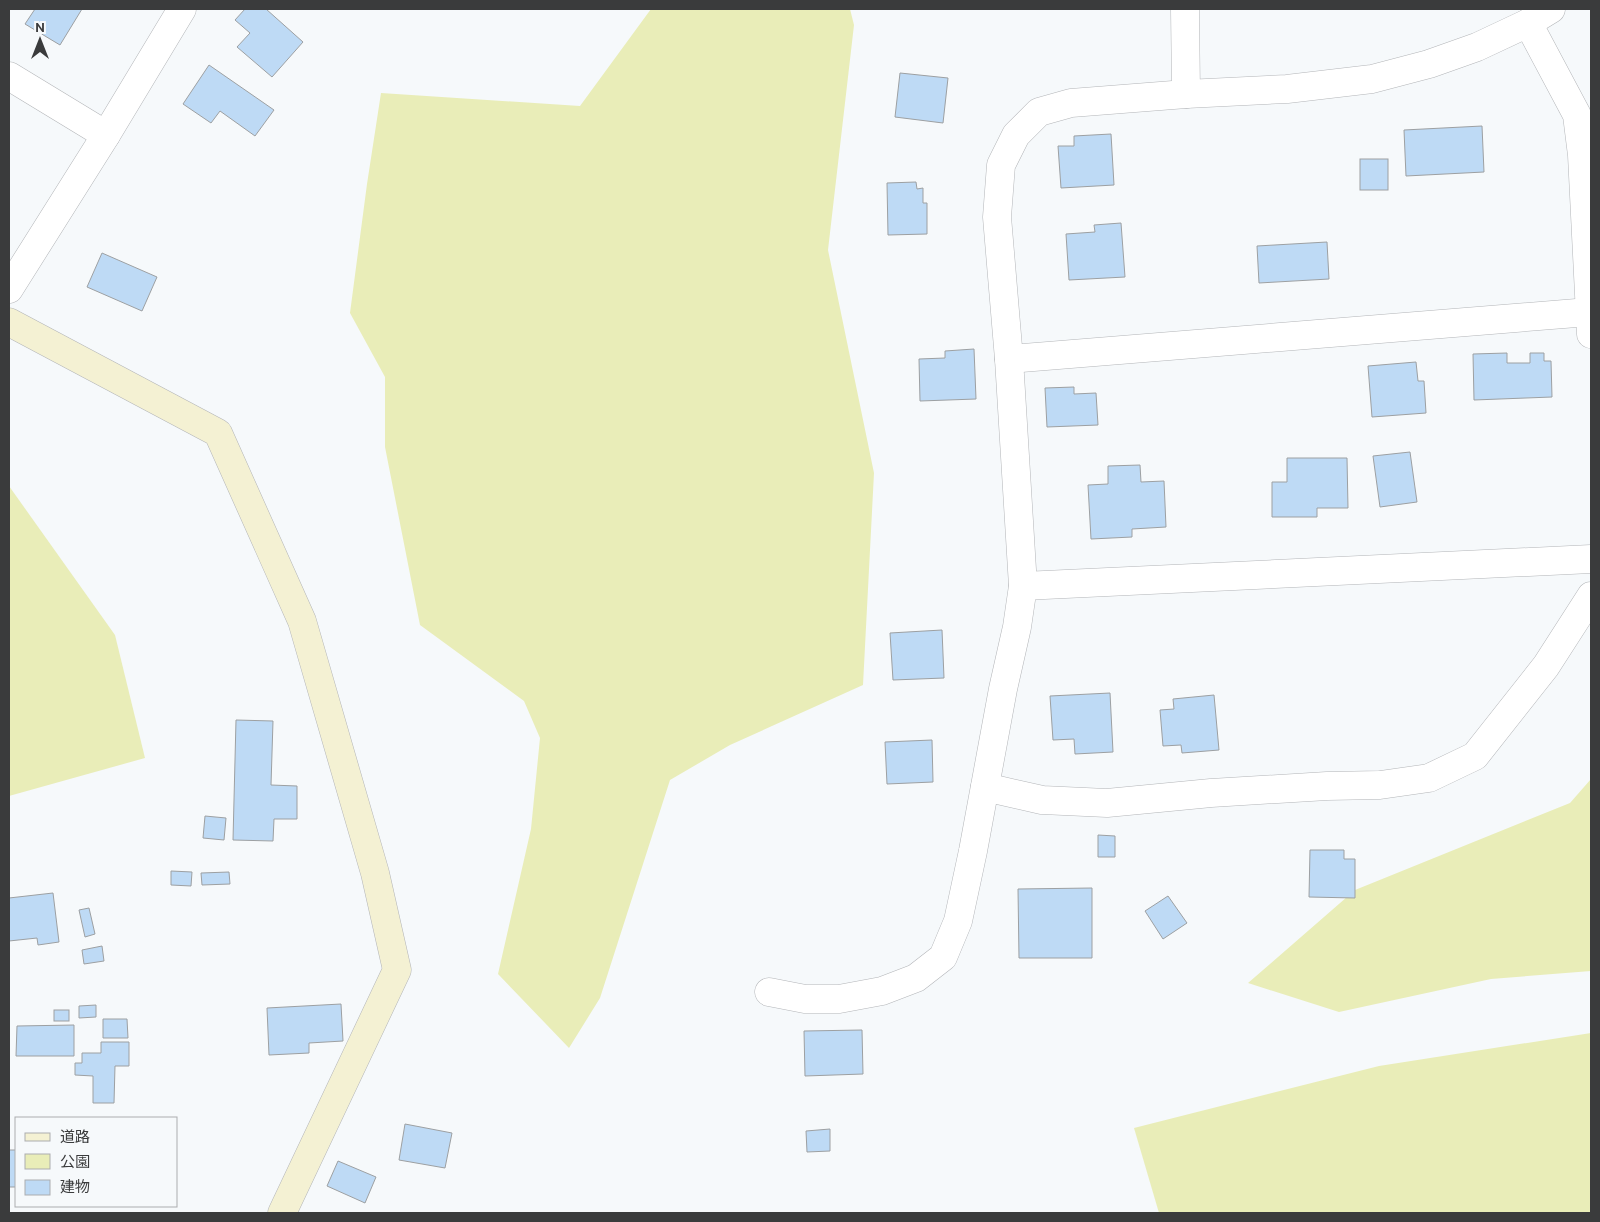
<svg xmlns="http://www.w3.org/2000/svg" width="1600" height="1222" font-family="Overpass,'Noto Sans JP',sans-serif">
<rect width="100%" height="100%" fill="#f6f9fb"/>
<g fill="#e9edb8">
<path d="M651 9H850L854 25 828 250 874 473 863 685 730 745 670 780 600 998 569 1048 498 974 531 829 540 738 524 701 420 625 385 447V377L350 313 367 184 381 93 580 106Z"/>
<path d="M9 486 115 635 145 758 9 796Z"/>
<path d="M1591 779V971L1491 979 1339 1012 1248 983 1355 890 1570 803Z"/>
<path d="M1591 1033V1213H1159L1134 1128 1379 1066Z"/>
</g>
<g fill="#bedaf5" stroke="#9da0a2">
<path d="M35 9H82L60 45 25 24Z"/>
<path d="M245 9H266L303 42 272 77 237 47 250 33 235 20Z"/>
<path d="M209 65 274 110 255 136 220 111 211 123 183 104Z"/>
<path d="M900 73 948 78 943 123 895 117Z"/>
<path d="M1482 126 1484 172 1406 176 1404 130Z"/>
<path d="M1111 134 1114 185 1061 188 1058 146H1074V136Z"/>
<rect x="1360" y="159" width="28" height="31"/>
<path d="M916 182 917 189 923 188V203H927V234L888 235 887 183Z"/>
<path d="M1121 223 1125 277 1069 280 1066 234 1095 232 1094 225Z"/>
<path d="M1327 242 1329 279 1259 283 1257 246Z"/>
<path d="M102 253 157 277 142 311 87 287Z"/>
<path d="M974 349 976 399 920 401 919 359 945 358V351Z"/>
<path d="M1507 353V363H1530V353H1544V361H1551L1552 397 1474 400 1473 354Z"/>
<path d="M1416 362 1418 381H1424L1426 413 1372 417 1368 366Z"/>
<path d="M1074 387V394L1096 393 1098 425 1047 427 1045 388Z"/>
<path d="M1410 452 1417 502 1380 507 1373 456Z"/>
<path d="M1287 458H1347L1348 508H1317V517H1272V482H1287Z"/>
<path d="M1140 465 1141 482 1164 481 1166 527 1132 529V537L1091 539 1088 485 1108 484V466Z"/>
<path d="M942 630 944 678 893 680 890 633Z"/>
<path d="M1110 693 1113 752 1075 754 1074 739 1053 740 1050 696Z"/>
<path d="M1214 695 1219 750 1182 753 1181 745 1163 746 1160 710 1174 709 1173 699Z"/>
<path d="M236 720 273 721 271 785 297 786V819H274L273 841 233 840Z"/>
<path d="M932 740 933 782 887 784 885 742Z"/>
<path d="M205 816 226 818 224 840 203 838Z"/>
<path d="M1098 835 1115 836V857H1098Z"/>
<path d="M1310 850H1344V859H1355V898L1309 897Z"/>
<path d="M171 871 192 872 191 886 171 885Z"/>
<path d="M229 872 230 884 202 885 201 873Z"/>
<path d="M1092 888V958H1019L1018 889Z"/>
<path d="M53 893 59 942 38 945 37 938 9 941V898Z"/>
<path d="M1168 896 1187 923 1163 939 1145 911Z"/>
<path d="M89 908 95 934 85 937 79 910Z"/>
<path d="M102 946 104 961 84 964 82 950Z"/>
<path d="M341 1004 343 1041 309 1043V1053L269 1055 267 1008Z"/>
<path d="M96 1005V1017L79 1018V1006Z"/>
<rect x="54" y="1010" width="15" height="11"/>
<path d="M103 1019H127L128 1038H103Z"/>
<path d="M74 1025V1056H16L17 1026Z"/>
<path d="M862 1030 863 1074 805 1076 804 1031Z"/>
<path d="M101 1042H129V1066H115L114 1103H93V1076L75 1075V1063H82V1053H101Z"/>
<path d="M405 1124 452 1133 445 1168 399 1160Z"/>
<path d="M830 1129V1151L807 1152 806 1131Z"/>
<rect x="9" y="1150" width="7" height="37"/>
<path d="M338 1161 376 1177 365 1203 327 1186Z"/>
</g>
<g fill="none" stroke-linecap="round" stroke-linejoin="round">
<defs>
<g id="street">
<path d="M1185 9 1186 94"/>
<path d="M1528 23 1577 115 1582 155 1591 334"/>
<path d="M9 76 106 135"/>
<path d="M9 289 106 135 182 9"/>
<path d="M1009 359 1589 312"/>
<path d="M1023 586 1591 559"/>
<path d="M985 787 1042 800 1107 803 1211 793 1327 786 1380 785 1429 778 1475 756 1546 666 1591 596"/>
<path d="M769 992 805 999H839L882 991 916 978 943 957 958 921 973 851 1003 689 1017 627 1023 586 1009 359 997 217 1001 165 1016 135 1039 112 1071 103 1186 94 1287 89 1372 79 1429 64 1477 47 1528 23 1551 9"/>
</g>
<path id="secondary" d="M9 322 218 433 302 621 375 873 397 970 282 1213"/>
</defs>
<use href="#street" stroke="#b3b5b8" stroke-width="29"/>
<use href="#secondary" stroke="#b3b5b8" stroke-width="29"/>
<use href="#street" stroke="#fff" stroke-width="28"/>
<use href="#secondary" stroke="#f4f1d3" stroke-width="28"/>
</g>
<rect width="1600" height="1222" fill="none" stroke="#3a3b3c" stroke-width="20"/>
<rect x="15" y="1117" width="162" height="90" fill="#f6f9fb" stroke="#abadaf"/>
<rect x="25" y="1133" width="25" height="8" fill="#f4f1d3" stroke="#abadaf"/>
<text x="60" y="1142" font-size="15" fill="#3a3b3c">道路</text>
<rect x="25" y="1154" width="25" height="15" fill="#e9edb8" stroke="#abadaf"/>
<text x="60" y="1167" font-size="15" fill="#3a3b3c">公園</text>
<rect x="25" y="1180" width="25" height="15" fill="#bedaf5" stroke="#abadaf"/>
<text x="60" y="1192" font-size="15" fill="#3a3b3c">建物</text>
<g transform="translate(40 40)" stroke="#f6f9fb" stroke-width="4" paint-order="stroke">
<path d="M0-4L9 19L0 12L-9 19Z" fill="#3a3b3c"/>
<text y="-8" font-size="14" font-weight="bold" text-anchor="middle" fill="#3a3b3c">N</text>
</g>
</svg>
